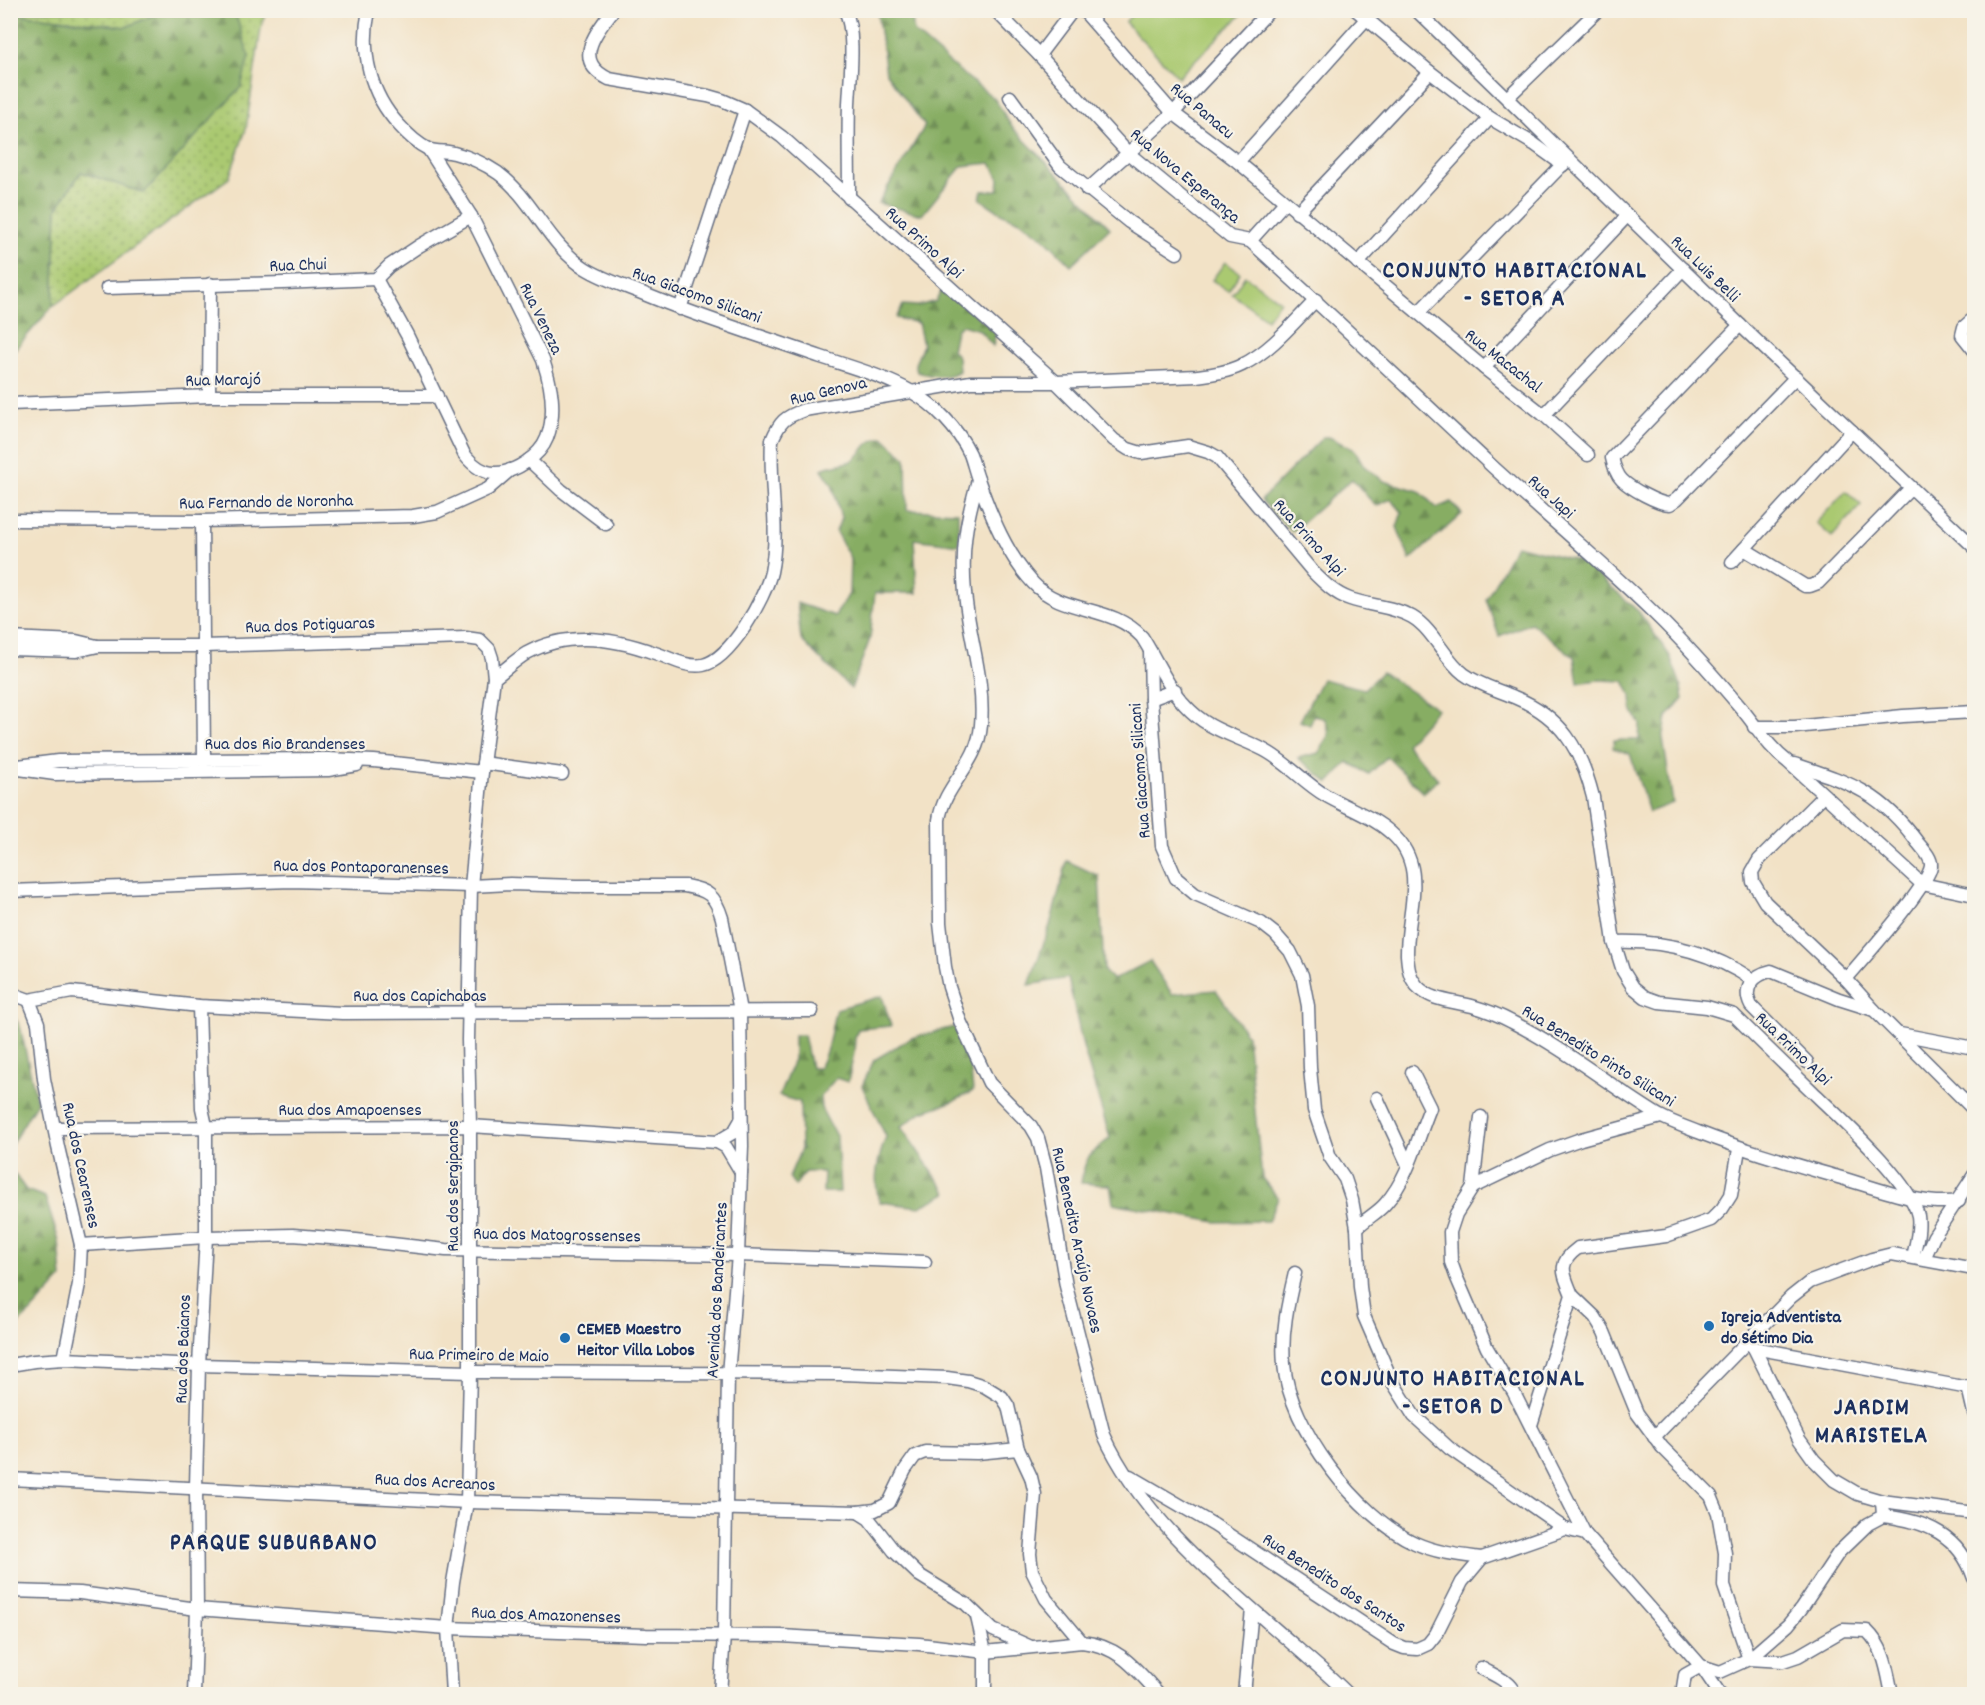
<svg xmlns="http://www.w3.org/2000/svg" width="1985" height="1705" font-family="Dekko,sans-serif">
<defs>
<pattern id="grass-dots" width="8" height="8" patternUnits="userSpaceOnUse" patternTransform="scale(1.5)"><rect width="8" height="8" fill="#aac971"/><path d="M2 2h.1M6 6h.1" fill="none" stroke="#8aa460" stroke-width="1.8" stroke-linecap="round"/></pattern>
<pattern id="forest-firs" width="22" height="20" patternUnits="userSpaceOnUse" patternTransform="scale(1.5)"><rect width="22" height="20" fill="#87ad63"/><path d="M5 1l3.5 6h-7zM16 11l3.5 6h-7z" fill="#6e8d55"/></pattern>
</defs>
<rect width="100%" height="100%" fill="#f7f3e8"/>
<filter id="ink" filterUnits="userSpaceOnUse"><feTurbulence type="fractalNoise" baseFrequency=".0167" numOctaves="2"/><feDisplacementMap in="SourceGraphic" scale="12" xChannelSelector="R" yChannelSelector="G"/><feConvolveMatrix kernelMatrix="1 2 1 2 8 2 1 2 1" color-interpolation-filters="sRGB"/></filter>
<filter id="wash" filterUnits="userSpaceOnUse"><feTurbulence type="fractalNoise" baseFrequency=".008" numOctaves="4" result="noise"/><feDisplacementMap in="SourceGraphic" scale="24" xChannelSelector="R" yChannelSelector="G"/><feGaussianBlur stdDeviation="1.35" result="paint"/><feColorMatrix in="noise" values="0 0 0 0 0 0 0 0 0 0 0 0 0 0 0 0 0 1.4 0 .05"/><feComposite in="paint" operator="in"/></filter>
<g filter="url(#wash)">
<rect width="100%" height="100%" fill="#f2e2c6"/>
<g fill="url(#grass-dots)" stroke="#627c68" stroke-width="1.5">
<path d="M11 11H164L126 27 17 14 11 21Z"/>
<path d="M229 11H266L261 28 246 129 229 178 53 306 57 208 81 172 144 193 235 14Z"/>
</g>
<g fill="url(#forest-firs)" stroke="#516e60" stroke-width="1.5">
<path d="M229 11 235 13 249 56 241 87 144 193 81 172 57 208 53 306 11 354V21L16 14 126 27 164 11Z"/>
<path d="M877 11H911L914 32 959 71 994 98 1012 127 1110 228 1071 265 1044 238 1020 221 1003 214 980 199 982 191 998 190 999 179 991 163 962 166 922 215 878 203 925 126 886 73Z"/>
<path d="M943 288 996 332 993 346 979 330 962 325 956 330 952 350 958 357 959 371C945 380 932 375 917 372L915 364 923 345 918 323 896 318 903 305 918 306 936 301Z"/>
<path d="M883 437 906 458 907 510 958 512 959 545 914 539 917 593H875L870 639 851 689 801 640 797 603 835 616 849 594 850 558 836 532 841 518 832 484 822 469C831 464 843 465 851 461 865 454 862 441 883 437Z"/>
<path d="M1323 437H1329L1355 450 1364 466 1384 481 1419 491 1437 508 1451 502 1462 514 1410 560 1397 527 1402 512 1391 499 1376 506 1352 479 1292 532 1261 500Z"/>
<path d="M1516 545 1582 562 1639 612 1670 656 1680 683 1683 699 1667 717 1663 739 1673 803 1649 812 1630 754 1613 748 1614 740H1639L1640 724 1632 710 1631 695 1624 681 1598 680 1578 683 1574 657 1531 623 1499 636 1486 599Z"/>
<path d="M1382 672 1437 709 1406 744 1438 779 1424 793 1387 757 1369 774 1348 762 1329 783 1298 758 1319 753 1329 734 1325 719 1314 715 1310 725 1300 721 1322 679 1364 689Z"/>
<path d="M1067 861 1099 876 1104 971 1113 980 1150 961 1172 994 1216 990 1247 1035 1262 1178 1278 1198 1268 1221 1216 1222 1113 1203 1110 1185 1081 1183C1085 1155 1090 1155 1110 1138L1083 1047 1068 978 1029 985 1050 925Z"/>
<path d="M882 996 891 1026 858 1029 855 1038 854 1053 848 1082 836 1078 820 1097 821 1108 837 1138 840 1192H823L824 1172H805L795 1186 789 1177 801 1149 800 1102 779 1096 794 1059V1035H804L811 1068H819C830 1049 830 1030 836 1009Z"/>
<path d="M11 1012 20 1026 37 1102 11 1145Z"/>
<path d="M954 1027 970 1063 973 1091 954 1101 922 1112 901 1127 947 1193 920 1207 880 1202C872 1181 878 1158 886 1137L862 1086 874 1060 911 1038Z"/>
<path d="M10 1168 26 1190 45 1197 59 1241 62 1278 30 1313 11 1330Z"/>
</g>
<g fill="#aac971" stroke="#627c68" stroke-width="1.5">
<path d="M1137 10H1245V11L1178 77 1125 22Z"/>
<path d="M1225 262 1240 273 1228 291 1212 280Z"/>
<path d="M1245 276 1280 301 1267 319 1232 294Z"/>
<path d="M1846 491 1861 505 1832 537 1816 523Z"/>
</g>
</g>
<g filter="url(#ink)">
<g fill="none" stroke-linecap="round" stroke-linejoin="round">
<defs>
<g id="minor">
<path d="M369 10C360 52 370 94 399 125 407 134 416 143 428 149 436 152 446 151 454 153 470 157 485 164 498 173 533 199 548 245 585 268 604 280 628 287 649 296 705 319 764 337 821 357 851 367 884 376 912 392 935 405 958 429 970 454 973 462 975 471 978 479 991 516 1007 555 1033 583 1063 615 1112 604 1142 637 1156 659 1167 686 1185 705 1208 731 1236 735 1264 750 1287 762 1304 783 1325 795 1347 808 1372 816 1391 833 1430 867 1406 912 1407 955 1408 967 1409 977 1417 986 1431 1001 1453 1001 1472 1006 1486 1010 1499 1015 1512 1022 1564 1048 1609 1085 1658 1115 1671 1122 1685 1127 1698 1132 1744 1150 1790 1163 1838 1177 1874 1187 1921 1207 1959 1201"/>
<path d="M613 10C595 34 572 61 609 79L708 96 722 100 745 110 782 137 1056 382 1114 440 1128 449 1141 453 1188 446 1208 452 1217 457 1313 572C1324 583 1335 594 1350 599 1370 606 1393 606 1412 617 1434 630 1444 659 1464 674 1479 685 1498 690 1514 697 1561 716 1581 749 1593 797L1614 942 1623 971 1633 987 1645 997 1659 1002 1707 1007 1734 1015C1761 1042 1788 1068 1816 1095 1842 1120 1911 1182 1918 1216 1920 1230 1916 1243 1913 1257"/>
<path d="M845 10C856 33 850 79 849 104 848 135 849 167 849 198"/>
<path d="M995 10 1039 55 1128 153 1230 237 1250 241C1332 315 1412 392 1493 467 1547 516 1603 563 1655 614 1685 643 1714 676 1741 708 1757 727 1768 747 1788 762L1922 884"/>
<path d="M1083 10 1173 113 1238 162 1484 368 1544 415 1588 455"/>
<path d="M1356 10 1430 72 1490 118 1534 144 1563 165"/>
<path d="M1416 10 1740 325 1974 547"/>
<path d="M1039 55 1073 10"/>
<path d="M1010 97 1060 166 1129 222 1177 253"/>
<path d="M1507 98 1598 10"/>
<path d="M1238 162 1367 18"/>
<path d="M1087 190 1173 113 1270 10"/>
<path d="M1297 213 1430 72"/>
<path d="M1250 241 1285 202"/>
<path d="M1358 263 1490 118"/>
<path d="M376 279 407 335 464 454C471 463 482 473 495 473 515 473 540 456 547 438 557 412 551 384 543 360L471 216 429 150"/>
<path d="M107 288 283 283 376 279 389 266 419 246 471 216"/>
<path d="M680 309 745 110"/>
<path d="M1418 313 1567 160"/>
<path d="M1974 318 1964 327 1962 335 1974 350"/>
<path d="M1740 325 1612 458C1614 466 1616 474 1622 480 1630 488 1658 504 1670 504L1677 499 1796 377"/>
<path d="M1484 368 1627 216"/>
<path d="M209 396 210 284"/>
<path d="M10 404 209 396H437"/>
<path d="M1544 415 1683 269"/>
<path d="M529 460 561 490 606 524"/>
<path d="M978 480C966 521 961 550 965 593 969 638 985 680 981 725 978 765 944 784 939 820L940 923 945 967 949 987 960 1021 989 1083 1031 1126 1038 1138 1046 1168 1066 1286 1104 1435C1143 1521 1227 1586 1297 1648 1314 1663 1332 1678 1348 1694"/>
<path d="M10 520 202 521 413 516 437 512 488 489 510 470"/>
<path d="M202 521 204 761"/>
<path d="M1744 549 1805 586H1810L1818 583 1911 488"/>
<path d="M1732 562 1852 431"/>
<path d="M10 638 76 641 97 646"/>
<path d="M10 649 76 651 98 646H203L466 638 480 640 489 649 492 658 494 678 482 772 471 886 468 1040 470 1126V1372L467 1502 453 1582 448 1628 452 1694"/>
<path d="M1150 651 1151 699 1162 846 1176 878 1195 894 1261 923 1275 934 1290 951 1302 975 1308 1006 1310 1068 1314 1110 1330 1157 1345 1179 1352 1200 1357 1228 1360 1287 1364 1316 1392 1381 1414 1416 1449 1448 1565 1529 1585 1534"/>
<path d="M494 678C505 670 515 660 527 653 567 631 614 638 655 653 670 658 687 668 703 665 730 660 765 598 771 572 780 529 769 484 772 440 780 421 785 417 804 410L971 382H1056L1197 376C1212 374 1228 372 1242 365 1271 351 1294 322 1316 300"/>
<path d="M1151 699 1175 690"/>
<path d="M1754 727H1795L1903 716 1974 712"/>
<path d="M483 763 562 774"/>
<path d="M1794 764C1851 783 1881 792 1918 843 1923 849 1932 858 1931 866 1928 887 1862 960 1846 979"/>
<path d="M10 767 58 761 328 759 374 761 482 772"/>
<path d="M19 769 55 774 328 770 357 765"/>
<path d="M1824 795 1759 860 1752 872 1753 882 1765 902 1846 979 1875 1011 1974 1110"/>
<path d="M1922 884 1974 895"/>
<path d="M10 891 291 881 471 886 510 884 576 886H685C708 890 715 895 722 918L740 1011 742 1146 738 1255 728 1374 724 1635 720 1694"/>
<path d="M1614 942C1664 940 1711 952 1753 980"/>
<path d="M10 993 29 1000 72 992 199 1006 342 1013 812 1011"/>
<path d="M29 1000 38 1023 44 1079 58 1147 81 1245 79 1284 64 1359"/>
<path d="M1900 1034 1974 1048"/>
<path d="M1807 1062 1751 1006C1742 988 1753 975 1771 971L1839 999 1874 1010"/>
<path d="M1377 1098 1408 1165"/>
<path d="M1481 1117 1473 1187 1456 1214 1450 1232 1451 1262 1456 1276 1487 1348 1514 1393 1585 1534 1701 1666 1720 1694"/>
<path d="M54 1128 470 1126 717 1142"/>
<path d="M741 1172 726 1147 717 1142 734 1132 741 1120"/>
<path d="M1473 1187 1550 1150 1581 1139 1661 1117"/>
<path d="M1357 1228C1366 1218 1378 1213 1386 1203 1409 1177 1417 1139 1430 1108L1412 1072"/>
<path d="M81 1245 206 1237 293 1235 356 1240 446 1250 738 1255 925 1262"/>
<path d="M1924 1259 1934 1236 1974 1175"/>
<path d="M1295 1273C1288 1302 1281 1334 1284 1364 1289 1428 1358 1517 1415 1543 1437 1553 1459 1555 1482 1558"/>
<path d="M1572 1295 1595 1317 1604 1332 1637 1413 1662 1447 1711 1496 1718 1513 1725 1553 1724 1586 1749 1659 1783 1661 1798 1656 1843 1630 1867 1631C1885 1648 1887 1671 1892 1694"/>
<path d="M1748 1341 1754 1348 1799 1439 1814 1460 1834 1480 1858 1494 1882 1501 1974 1513"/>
<path d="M1754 1348 1974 1389"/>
<path d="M10 1365 34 1361 64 1359 199 1365 470 1372 843 1374 947 1378 968 1381 984 1386 1002 1397 1008 1406 1018 1449 1031 1477 1035 1494 1030 1554 1032 1571 1046 1599 1082 1642"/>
<path d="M1968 1387 1974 1413"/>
<path d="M1531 1425 1572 1295C1564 1274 1556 1264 1578 1248L1666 1236 1711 1220 1722 1209 1731 1195 1739 1149"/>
<path d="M1654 1437 1791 1297 1810 1282 1872 1259 1892 1254 1974 1269"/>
<path d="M1130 1476 1214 1525 1394 1644 1404 1648 1417 1649 1428 1644 1436 1634 1462 1582 1482 1558 1565 1529"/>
<path d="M10 1479 467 1502 858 1512 875 1510 889 1503 905 1470 915 1456 925 1452 977 1453 1018 1449"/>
<path d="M858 1512 869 1519 894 1551 919 1575 966 1604 993 1630 1029 1646"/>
<path d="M1883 1516C1927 1521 1959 1535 1974 1578"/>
<path d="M10 1591 80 1593 197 1609 448 1628 646 1635 781 1636 919 1644 985 1652 1082 1642C1119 1646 1135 1668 1159 1694"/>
<path d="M977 1617 985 1652V1694"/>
<path d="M1701 1666 1720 1672 1749 1659 1788 1625 1801 1609 1839 1552 1868 1524 1883 1516 1882 1501"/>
<path d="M1481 1668C1493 1675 1509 1680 1515 1694"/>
<path d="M194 1694 197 1609 196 1487 199 1365 206 1237V1126L202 1108 199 1006"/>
<path d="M1244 1694 1252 1609"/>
<path d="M1682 1694 1685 1675 1701 1666"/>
</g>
</defs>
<use href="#minor" stroke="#666e82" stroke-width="15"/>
<use href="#minor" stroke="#fff" stroke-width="12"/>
</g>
</g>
<g fill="#1f6fb2" stroke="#f7f3e8" stroke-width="2">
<circle cx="1709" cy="1326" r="6"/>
<circle cx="565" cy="1338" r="6"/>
</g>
<g text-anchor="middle" stroke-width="4.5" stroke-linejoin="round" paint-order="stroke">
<g font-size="18" fill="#1b2f5e" stroke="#f7f3e8">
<text transform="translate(1203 110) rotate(40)" y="6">Rua Panacu</text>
<text transform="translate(1186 175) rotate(40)" y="6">Rua Nova Esperança</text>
<text transform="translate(925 242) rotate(42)" y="6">Rua Primo Alpi</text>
<text transform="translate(298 264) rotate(-2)" y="6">Rua Chui</text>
<text transform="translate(1706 268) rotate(44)" y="6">Rua Luis Belli</text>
<text transform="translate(697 294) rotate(20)" y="6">Rua Giacomo Silicani</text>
<text transform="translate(542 318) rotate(64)" y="6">Rua Veneza</text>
<text transform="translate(1504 360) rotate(38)" y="6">Rua Macachal</text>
<text transform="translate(223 379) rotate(-1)" y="6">Rua Marajó</text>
<text transform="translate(828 390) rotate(-13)" y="6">Rua Genova</text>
<text transform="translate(1552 496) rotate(42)" y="6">Rua Japi</text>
<text transform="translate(266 501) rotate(-1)" y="6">Rua Fernando de Noronha</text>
<text transform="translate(1310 537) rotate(48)" y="6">Rua Primo Alpi</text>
<text transform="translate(310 624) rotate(-2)" y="6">Rua dos Potiguaras</text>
<text x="285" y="749">Rua dos Rio Brandenses</text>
<text transform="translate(1139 771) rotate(-94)" y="6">Rua Giacomo Silicani</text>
<text transform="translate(361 866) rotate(1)" y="6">Rua dos Pontaporanenses</text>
<text x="420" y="1001">Rua dos Capichabas</text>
<text transform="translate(1794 1048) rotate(44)" y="6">Rua Primo Alpi</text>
<text transform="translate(1599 1055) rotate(32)" y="6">Rua Benedito Pinto Silicani</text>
<text x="350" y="1115">Rua dos Amapoenses</text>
<text transform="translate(82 1165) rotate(78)" y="6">Rua dos Cearenses</text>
<text transform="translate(452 1186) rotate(-90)" y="6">Rua dos Sergipanos</text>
<text transform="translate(557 1234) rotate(1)" y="6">Rua dos Matogrossenses</text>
<text transform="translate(1078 1240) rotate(78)" y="6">Rua Benedito Araújo Novaes</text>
<text transform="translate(716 1290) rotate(-87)" y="6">Avenida dos Bandeirantes</text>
<text transform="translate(182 1349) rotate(-88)" y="6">Rua dos Baianos</text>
<text transform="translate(479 1354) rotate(1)" y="6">Rua Primeiro de Maio</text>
<text transform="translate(435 1481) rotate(3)" y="6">Rua dos Acreanos</text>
<text transform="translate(1335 1582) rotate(33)" y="6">Rua Benedito dos Santos</text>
<text transform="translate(546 1614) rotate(2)" y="6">Rua dos Amazonenses</text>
</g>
<g font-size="18" font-weight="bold" fill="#1b2f5e" stroke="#f7f3e8" text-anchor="start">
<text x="1721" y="1322">Igreja Adventista<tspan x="1721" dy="21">do Sétimo Dia</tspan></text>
<text x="577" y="1334">CEMEB Maestro<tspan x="577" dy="21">Heitor Villa Lobos</tspan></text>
</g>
<g font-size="24" font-weight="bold" letter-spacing="1.5" fill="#1b2f5e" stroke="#f7f3e8">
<text x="1515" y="277">CONJUNTO HABITACIONAL<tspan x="1515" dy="28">- SETOR A</tspan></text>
<text x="1453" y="1385">CONJUNTO HABITACIONAL<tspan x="1453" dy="28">- SETOR D</tspan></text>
<text x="1872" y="1414">JARDIM<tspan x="1872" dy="28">MARISTELA</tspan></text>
<text x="274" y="1549">PARQUE SUBURBANO</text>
</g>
</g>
<rect width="1985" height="1705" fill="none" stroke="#f7f3e8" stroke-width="36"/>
</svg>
